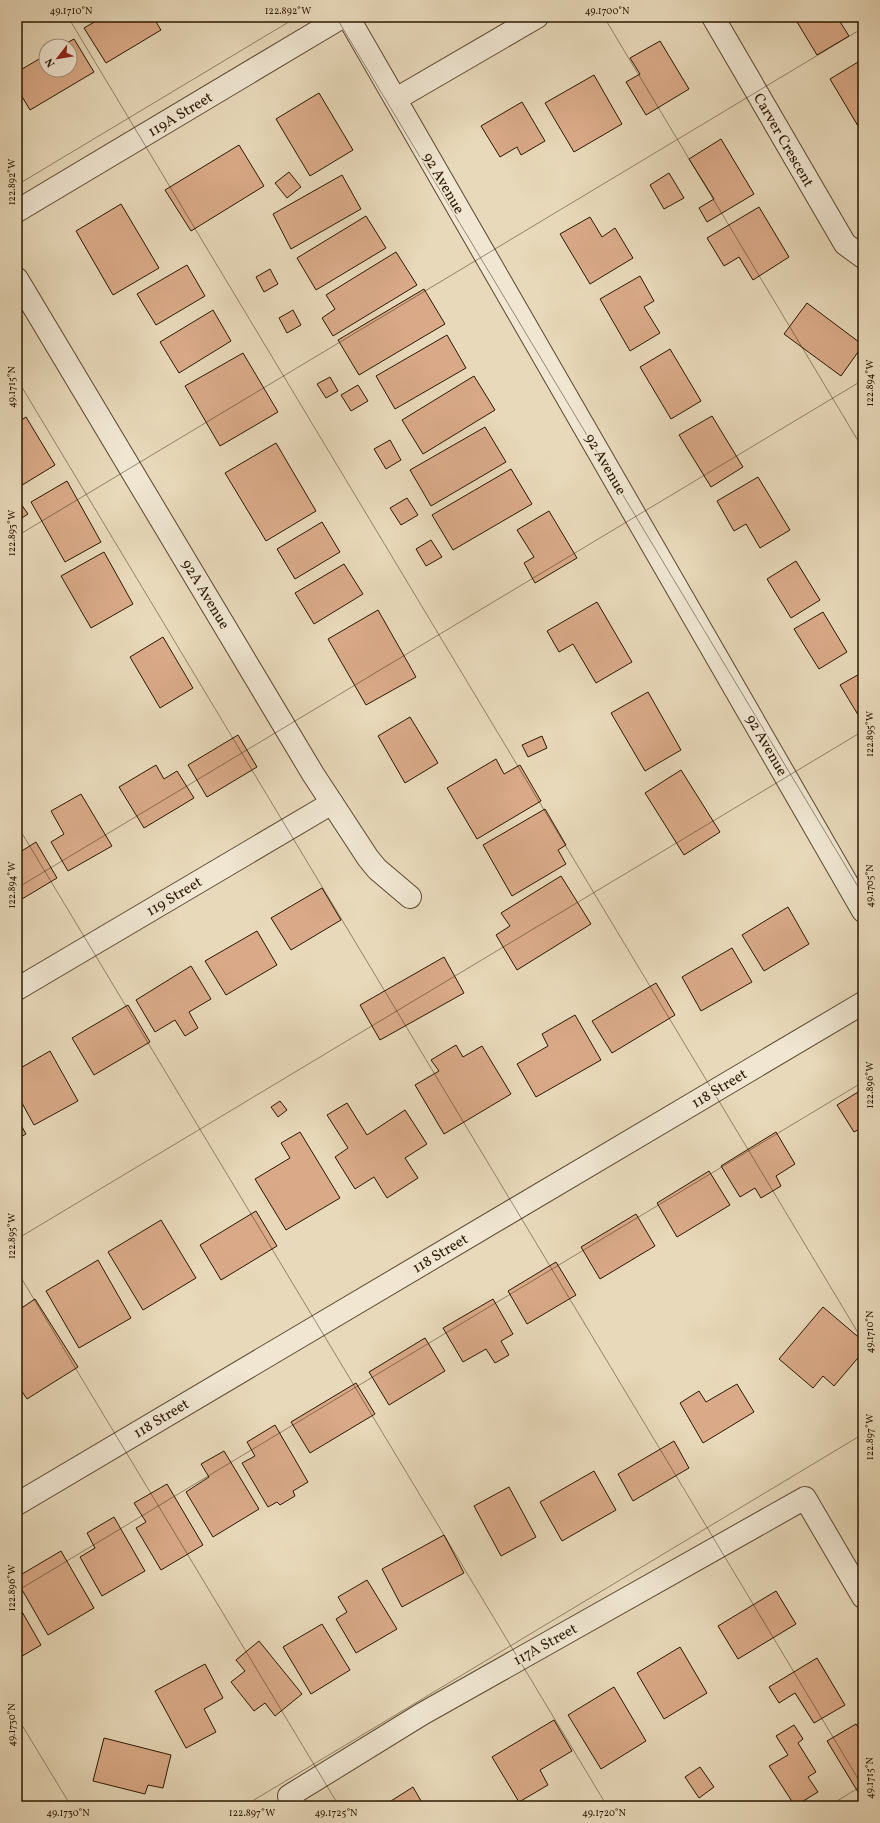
<svg xmlns="http://www.w3.org/2000/svg" width="880" height="1823" font-family="Vollkorn,serif">
<rect width="100%" height="100%" fill="#e8d9ba"/>
<filter id="stains"><feTurbulence type="fractalNoise" baseFrequency=".005" numOctaves="4"/><feColorMatrix values="0 0 0 0 .2 0 0 0 0 .09 0 0 0 0 .02 0 0 0 .5 -.17"/></filter>
<radialGradient id="worn" r=".72"><stop offset=".6" stop-color="#630" stop-opacity="0"/><stop offset="1" stop-color="#630" stop-opacity=".3"/></radialGradient>
<g fill="#daaa88" stroke="#2b1801">
<path d="M103 17H153L161 30 106 63 84 28Z"/>
<path d="M794 17H837L849 36 817 55Z"/>
<path d="M74 39 94 72 30 110 17 88V72L46 55V70H70V46H61Z"/>
<path d="M660 41 689 89 646 115 626 82 640 74 630 58Z"/>
<path d="M863 59V123L858 126 830 79Z"/>
<path d="M594 75 622 124 574 152 545 103Z"/>
<path d="M319 93 353 150 310 176 276 119Z"/>
<path d="M522 102 545 141 521 155 517 147 500 157 481 126Z"/>
<path d="M721 139 754 194 707 222 699 208 714 199 689 159Z"/>
<path d="M239 145 264 186 191 231 165 190Z"/>
<path d="M289 172 301 187 287 198 275 183Z"/>
<path d="M669 173 684 198 664 209 650 185Z"/>
<path d="M342 175 361 209 291 249 273 214Z"/>
<path d="M121 204 159 268 113 295 76 231Z"/>
<path d="M759 207 789 257 753 280 739 257 724 266 707 238Z"/>
<path d="M366 216 386 248 316 290 297 258Z"/>
<path d="M590 217 602 237 615 228 633 258 590 284 560 234Z"/>
<path d="M396 252 417 285 333 336 322 318 335 309 326 295Z"/>
<path d="M187 265 205 296 156 325 137 294Z"/>
<path d="M270 269 278 284 264 292 256 277Z"/>
<path d="M640 276 654 301 644 307 660 333 630 351 600 299Z"/>
<path d="M424 289 445 324 359 375 338 340Z"/>
<path d="M807 303 863 345 841 376 784 334Z"/>
<path d="M213 310 231 341 179 373 160 342Z"/>
<path d="M293 310 301 325 287 333 279 318Z"/>
<path d="M447 335 466 368 395 409 376 376Z"/>
<path d="M670 349 701 401 671 419 640 367Z"/>
<path d="M243 353 278 412 220 446 185 386Z"/>
<path d="M474 376 495 410 423 454 402 420Z"/>
<path d="M330 377 338 391 326 398 317 384Z"/>
<path d="M358 385 368 401 351 411 341 395Z"/>
<path d="M712 416 743 467 711 487 679 435Z"/>
<path d="M26 417 55 465 19 487 17 484V423Z"/>
<path d="M485 427 506 462 431 506 410 470Z"/>
<path d="M390 440 401 460 386 469 374 449Z"/>
<path d="M276 443 316 511 266 541 225 473Z"/>
<path d="M511 469 532 504 453 550 432 515Z"/>
<path d="M758 477 790 530 760 548 746 524 734 531 717 501Z"/>
<path d="M67 481 101 542 65 562 31 502Z"/>
<path d="M407 498 418 515 401 525 390 508Z"/>
<path d="M21 504 28 514 17 521V506Z"/>
<path d="M549 511 577 558 535 583 524 563 534 557 517 530Z"/>
<path d="M322 522 340 552 295 579 277 549Z"/>
<path d="M431 540 442 557 426 566 416 549Z"/>
<path d="M104 552 133 604 91 628 61 576Z"/>
<path d="M796 561 820 600 791 618 767 579Z"/>
<path d="M344 564 363 594 314 624 295 593Z"/>
<path d="M597 602 632 662 596 683 573 644 559 652 547 631Z"/>
<path d="M378 610 416 677 366 705 328 639Z"/>
<path d="M823 612 847 652 819 669 794 629Z"/>
<path d="M163 637 193 688 160 708 130 657Z"/>
<path d="M863 672V723L840 685Z"/>
<path d="M648 692 681 750 645 771 611 713Z"/>
<path d="M410 717 438 763 405 783 378 736Z"/>
<path d="M238 735 257 767 207 797 188 765Z"/>
<path d="M542 736 547 748 528 757 522 745Z"/>
<path d="M496 759 504 774 520 765 541 801 477 839 447 788Z"/>
<path d="M156 765 164 779 177 771 194 798 144 828 119 787Z"/>
<path d="M681 770 720 832 684 855 645 793Z"/>
<path d="M81 794 112 846 68 871 51 842 64 834 51 811Z"/>
<path d="M545 809 566 845 558 850 566 864 512 896 483 845Z"/>
<path d="M36 842 57 878 17 902V854Z"/>
<path d="M561 876 591 924 517 970 496 935 510 926 501 913Z"/>
<path d="M322 888 341 920 291 950 271 918Z"/>
<path d="M788 907 809 944 764 971 742 935Z"/>
<path d="M257 931 277 965 226 995 205 961Z"/>
<path d="M732 948 752 982 701 1011 682 977Z"/>
<path d="M444 957 464 993 380 1040 360 1005Z"/>
<path d="M191 966 211 999 189 1012 198 1028 185 1036 175 1020 155 1032 136 1000Z"/>
<path d="M656 983 675 1015 612 1053 592 1021Z"/>
<path d="M128 1005 150 1042 94 1075 72 1038Z"/>
<path d="M575 1015 601 1060 536 1097 517 1064 548 1046 542 1034Z"/>
<path d="M456 1045 463 1057 482 1046 511 1094 444 1134 415 1085 439 1071 431 1060Z"/>
<path d="M50 1051 78 1101 34 1125 17 1094V1070Z"/>
<path d="M863 1089V1127L854 1132 837 1105Z"/>
<path d="M280 1101 287 1110 278 1117 271 1107Z"/>
<path d="M347 1103 367 1135 405 1110 427 1144 405 1158 418 1178 387 1198 374 1177 355 1189 335 1157 348 1148 327 1115Z"/>
<path d="M17 1118 26 1134 17 1139Z"/>
<path d="M300 1132 340 1198 286 1230 255 1179 290 1158 281 1143Z"/>
<path d="M776 1132 795 1164 776 1176 781 1186 761 1198 755 1188 740 1197 721 1166Z"/>
<path d="M709 1171 730 1205 677 1237 657 1203Z"/>
<path d="M256 1211 277 1246 221 1280 200 1245Z"/>
<path d="M636 1214 655 1246 600 1279 581 1247Z"/>
<path d="M161 1220 196 1278 143 1310 108 1252Z"/>
<path d="M98 1260 131 1318 79 1348 46 1291Z"/>
<path d="M556 1262 576 1295 527 1324 508 1291Z"/>
<path d="M35 1299 78 1367 27 1399 17 1384V1311Z"/>
<path d="M493 1299 513 1334 501 1341 509 1355 495 1363 486 1349 463 1362 443 1328Z"/>
<path d="M823 1307 863 1341V1352L834 1386 823 1376 813 1388 779 1359Z"/>
<path d="M425 1338 445 1371 389 1405 369 1372Z"/>
<path d="M356 1383 375 1414 310 1453 291 1422Z"/>
<path d="M737 1384 754 1412 703 1443 680 1403 699 1391 706 1402Z"/>
<path d="M275 1425 308 1482 293 1491 295 1496 280 1505 277 1502 268 1507 242 1463 255 1456 247 1442Z"/>
<path d="M674 1441 689 1468 633 1501 618 1474Z"/>
<path d="M224 1451 259 1509 213 1537 186 1492 209 1477 201 1464Z"/>
<path d="M594 1471 616 1510 562 1541 540 1502Z"/>
<path d="M167 1484 203 1545 161 1570 136 1528 146 1522 134 1503Z"/>
<path d="M509 1487 536 1537 501 1556 474 1506Z"/>
<path d="M114 1517 145 1571 102 1596 80 1557 95 1548 87 1533Z"/>
<path d="M444 1535 464 1573 402 1607 382 1569Z"/>
<path d="M61 1551 94 1608 48 1635 17 1581V1577Z"/>
<path d="M367 1580 397 1629 356 1653 336 1619 347 1612 338 1597Z"/>
<path d="M776 1591 796 1624 738 1659 718 1626Z"/>
<path d="M17 1603 41 1645 17 1659Z"/>
<path d="M322 1624 350 1670 311 1694 283 1647Z"/>
<path d="M259 1641 302 1694 275 1716 265 1703 254 1711 231 1682 245 1671 236 1660Z"/>
<path d="M680 1647 707 1693 664 1719 637 1673Z"/>
<path d="M817 1658 845 1705 814 1723 795 1693 779 1703 769 1687Z"/>
<path d="M205 1664 223 1698 204 1709 216 1732 186 1748 155 1691Z"/>
<path d="M614 1687 646 1741 601 1769 568 1715Z"/>
<path d="M554 1720 572 1751 540 1770 548 1785 519 1802 492 1757Z"/>
<path d="M856 1724 863 1735V1796L861 1797 827 1741Z"/>
<path d="M794 1725 803 1739 798 1743 816 1772 808 1777 818 1792 795 1806 769 1766 788 1755 776 1736Z"/>
<path d="M104 1738 171 1755 163 1788 148 1785 145 1794 93 1781Z"/>
<path d="M700 1767 714 1787 699 1798 685 1777Z"/>
<path d="M413 1787 424 1806H383Z"/>
</g>
<g fill="none" stroke-linecap="round" stroke-linejoin="round">
<defs>
<g id="minor">
<path d="M348 17 863 911"/>
<path d="M713 17 845 244 863 257"/>
<path d="M396 99 537 17"/>
<path d="M17 211 342 17"/>
<path d="M17 279 313 774 368 858 377 869 410 897"/>
<path d="M17 989 332 803"/>
<path d="M17 1504 863 1003"/>
<path d="M295 1806 289 1796 422 1714 805 1498 863 1597"/>
</g>
</defs>
<use href="#minor" stroke="#5a482f" stroke-width="24"/>
<use href="#minor" stroke="#f0e6d2" stroke-width="22"/>
</g>
<path fill="none" stroke="#2b1801" stroke-width="1" stroke-opacity="0.45" d="M68 17 863 1341M336 17 863 895M604 17 863 449M17 185 297 17M17 379 863 1787M17 536 863 28M17 825 607 1806M17 888 863 380M17 1239 863 731M17 1271 339 1806M17 1591 863 1082M17 1717 71 1806M244 1806 863 1434M829 1806 863 1785"/>
<g text-anchor="middle" stroke-width="3.5" stroke-linejoin="round" paint-order="stroke">
<g font-size="15" fill="#2b1801" stroke="#f0e6d2">
<text transform="translate(180 114) rotate(-31)" y="5">119A Street</text>
<text transform="translate(784 140) rotate(60)" y="5">Carver Crescent</text>
<text transform="translate(444 183) rotate(60)" y="5">92 Avenue</text>
<text transform="translate(606 464) rotate(60)" y="5">92 Avenue</text>
<text transform="translate(206 594) rotate(59)" y="5">92A Avenue</text>
<text transform="translate(767 745) rotate(60)" y="5">92 Avenue</text>
<text transform="translate(174 896) rotate(-31)" y="5">119 Street</text>
<text transform="translate(719 1088) rotate(-31)" y="5">118 Street</text>
<text transform="translate(440 1253) rotate(-31)" y="5">118 Street</text>
<text transform="translate(161 1418) rotate(-31)" y="5">118 Street</text>
<text transform="translate(545 1644) rotate(-29)" y="5">117A Street</text>
</g>
</g>
<rect width="880" height="1823" fill="none" stroke="#e8d9ba" stroke-width="44"/>
<g transform="translate(58 58) rotate(239)"><circle r="19" fill="#f0e6d2" stroke="#a1947e"/>
<path d="M0-3L7 15L0 10L-7 15Z" fill="#8f2418"/>
<text y="-6" font-size="11" font-weight="bold" text-anchor="middle" fill="#2b1801">N</text>
</g>
<rect x="22" y="22" width="836" height="1779" fill="none" stroke="#2b1801" stroke-width="1.5"/>
<g font-size="10" text-anchor="middle" fill="#2b1801">
<text x="71" y="14">49.1710°N</text>
<text x="288" y="14">122.892°W</text>
<text x="607" y="14">49.1700°N</text>
<text transform="translate(11 182) rotate(-90)" y="4">122.892°W</text>
<text transform="translate(869 383) rotate(-90)" y="4">122.894°W</text>
<text transform="translate(11 387) rotate(-90)" y="4">49.1715°N</text>
<text transform="translate(11 533) rotate(-90)" y="4">122.893°W</text>
<text transform="translate(869 734) rotate(-90)" y="4">122.895°W</text>
<text transform="translate(11 885) rotate(-90)" y="4">122.894°W</text>
<text transform="translate(869 886) rotate(-90)" y="4">49.1705°N</text>
<text transform="translate(869 1085) rotate(-90)" y="4">122.896°W</text>
<text transform="translate(11 1236) rotate(-90)" y="4">122.895°W</text>
<text transform="translate(869 1332) rotate(-90)" y="4">49.1710°N</text>
<text transform="translate(869 1437) rotate(-90)" y="4">122.897°W</text>
<text transform="translate(11 1588) rotate(-90)" y="4">122.896°W</text>
<text transform="translate(11 1725) rotate(-90)" y="4">49.1730°N</text>
<text transform="translate(869 1778) rotate(-90)" y="4">49.1715°N</text>
<text x="68" y="1816">49.1730°N</text>
<text x="252" y="1816">122.897°W</text>
<text x="336" y="1816">49.1725°N</text>
<text x="604" y="1816">49.1720°N</text>
</g>
<rect width="100%" height="100%" filter="url(#stains)"/>
<rect width="100%" height="100%" fill="url(#worn)"/>
</svg>
